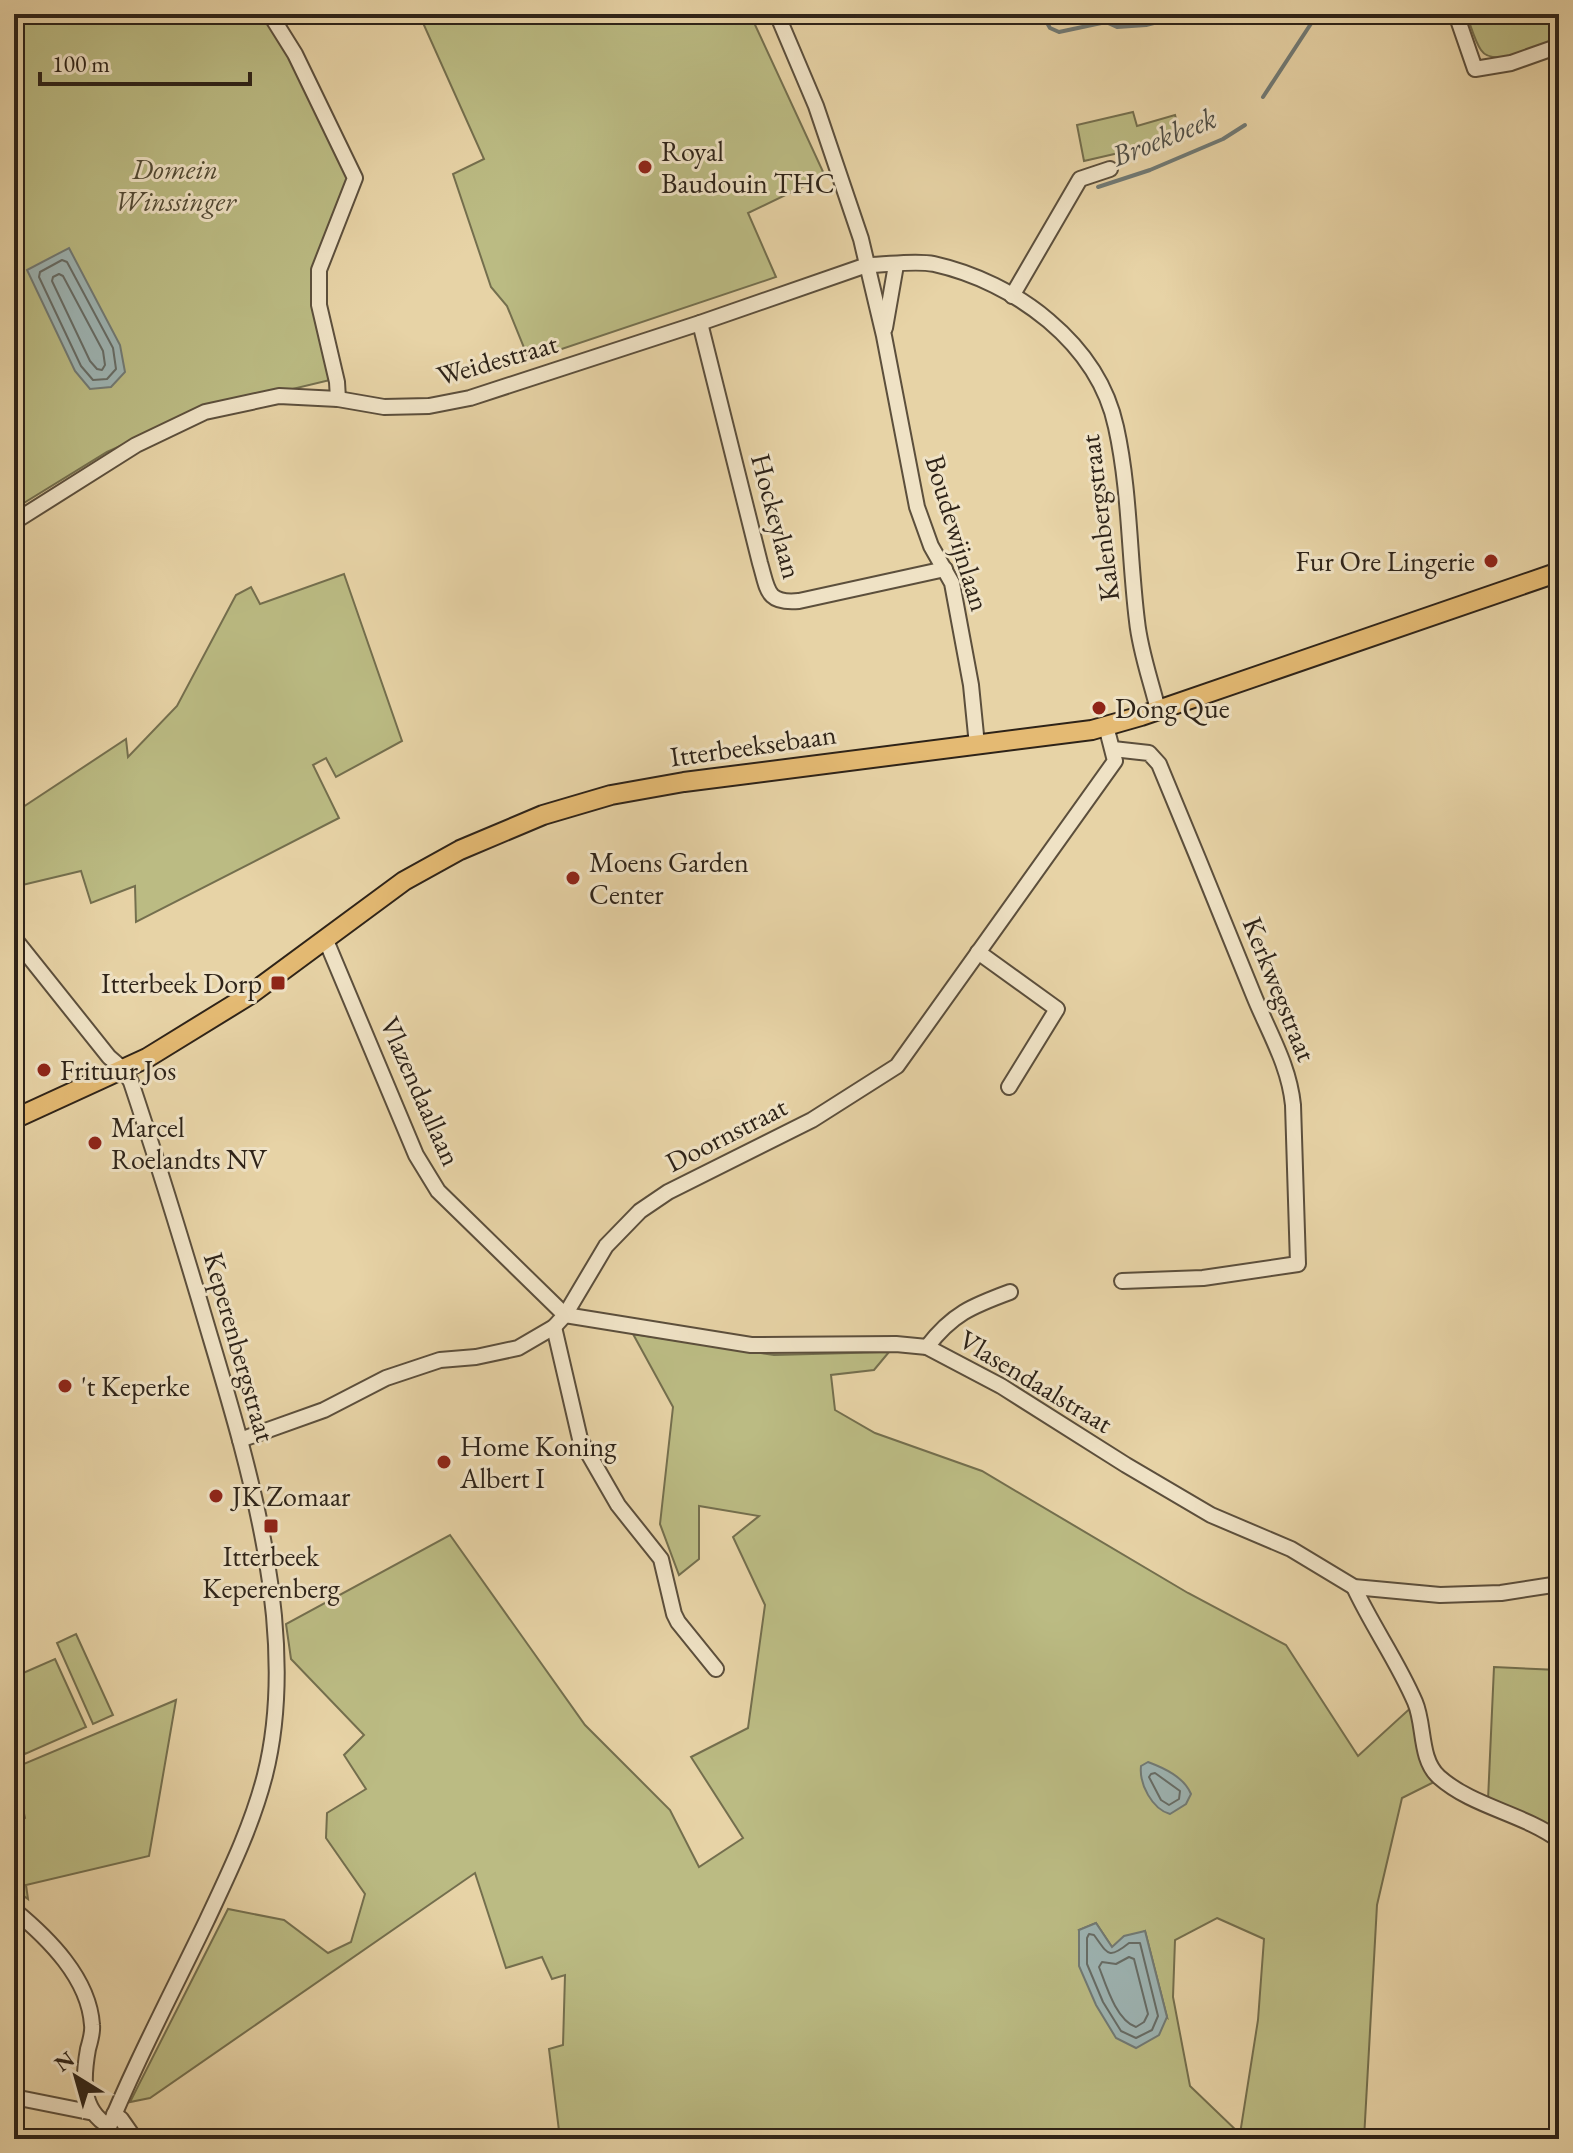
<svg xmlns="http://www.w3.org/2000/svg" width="1573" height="2153" font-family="'EB Garamond',serif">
<rect width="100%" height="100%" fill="#e7d3a6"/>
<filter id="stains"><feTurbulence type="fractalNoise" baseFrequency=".0025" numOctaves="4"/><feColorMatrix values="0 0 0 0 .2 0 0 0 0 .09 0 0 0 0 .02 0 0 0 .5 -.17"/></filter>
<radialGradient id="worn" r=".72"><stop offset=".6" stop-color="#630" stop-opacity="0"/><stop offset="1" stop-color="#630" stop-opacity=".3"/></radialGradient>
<g fill="#bbbb83" stroke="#746f4e" stroke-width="2" fill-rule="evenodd">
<path d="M14 14H264L289 55 349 176 312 277 330 380 197 412 107 452 14 509Z"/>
<path d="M419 14H750L825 176 748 213 776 277 529 360 507 306 491 287 453 174 484 159Z"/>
<path d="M1466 14H1559V40C1542 46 1493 69 1481 50 1474 40 1471 25 1466 14Z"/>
<path d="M1133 112 1137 126 1175 115 1180 133 1149 146 1084 161 1077 125Z"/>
<path d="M344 574 402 741 336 777 326 758 313 765 339 818 136 922 135 886 91 903 81 871 14 887V813L126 739 128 757 177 706 236 595 251 587 260 604Z"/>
<path d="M633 1334 774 1355 889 1352 874 1370 831 1375 835 1410 875 1433 982 1471 1188 1593 1286 1645 1358 1756 1416 1703 1436 1774 1434 1782 1402 1798 1377 1905 1364 2139H560L549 2049 563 2045 565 1975 552 1979 542 1957 506 1968 475 1873 150 2098 130 2102 228 1909 284 1920 328 1953 351 1942 365 1894 326 1838 327 1813 366 1789 344 1755 364 1735 291 1659 286 1624 450 1535 585 1725 670 1810 699 1867 743 1838 691 1757 748 1728 765 1605 733 1537 759 1516 699 1506V1559L679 1575 660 1524 673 1407ZM1217 1918 1264 1939 1258 2020 1240 2134 1190 2086 1173 1997 1175 1940ZM1096 1923 1112 1947 1145 1931 1167 2017 1079 1930Z"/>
<path d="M76 1634 113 1715 93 1724 57 1643Z"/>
<path d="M55 1659 86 1727 25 1754 14 1730V1677Z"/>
<path d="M1494 1667 1559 1670V1830L1488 1800Z"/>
<path d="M176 1700 149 1856 26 1885 28 1899 14 1889V1824L25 1818 14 1768Z"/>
</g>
<g fill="#9db4b3" stroke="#717a75" stroke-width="2">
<path d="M69 248 120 345 125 372 111 387 90 389 75 371 27 270Z"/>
<path d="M1148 1762C1164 1768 1184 1777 1191 1794L1186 1804 1170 1814C1152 1809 1139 1784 1141 1766Z"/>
<path d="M1096 1923 1112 1947 1124 1936 1145 1931 1167 2017 1159 2035 1136 2048 1116 2038 1096 2005 1079 1966V1930Z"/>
</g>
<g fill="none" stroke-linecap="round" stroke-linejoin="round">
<g stroke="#666c66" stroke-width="2">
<path d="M62 260 67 262 113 348 116 369 107 379 93 380 81 366 39 277 40 272Z"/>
<path d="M59 274 63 276 103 351 105 365 102 370 97 369 90 361 52 281 53 277Z"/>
<path d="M1155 1773 1180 1791 1179 1799 1169 1805 1161 1800 1149 1777 1151 1774Z"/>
<path d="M1089 1934 1094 1935C1108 1954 1108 1960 1129 1943H1140L1158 2016 1152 2030 1136 2038 1121 2031 1103 2002 1087 1964V1938Z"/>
<path d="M1129 1957 1134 1959 1148 2014 1144 2022 1136 2027C1116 2020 1106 1985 1099 1967L1102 1962 1116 1964Z"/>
</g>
<g stroke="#717a75" stroke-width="4">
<path d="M1042 14 1050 28 1059 32 1106 22 1117 27 1146 25 1189 14"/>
<path d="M1263 97 1316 16 1322 14"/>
<path d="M1098 187 1150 170 1223 139 1245 125"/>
</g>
<defs>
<g id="minor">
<path d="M270 14 295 54 355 178 319 270V305L337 382 338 399"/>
<path d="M777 14 816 106 861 239 884 336 917 507 931 546 952 583 971 685 977 745"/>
<path d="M1456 14 1475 69 1511 63 1559 46"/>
<path d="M1012 296 1080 179 1110 169"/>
<path d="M700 323 760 563C768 590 766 604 799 601L945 569"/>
<path d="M885 328 896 265"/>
<path d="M14 522 136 445 205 412 279 396 338 399 384 407 429 406 470 398 700 323 867 265C888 265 914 260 934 264 1015 282 1098 343 1116 427 1130 490 1129 557 1137 621 1140 651 1151 681 1158 710"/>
<path d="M1113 749 1149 753 1159 764C1191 841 1223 919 1254 996 1269 1033 1289 1065 1293 1105L1298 1264 1203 1278 1122 1281"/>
<path d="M14 938 109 1057 124 1070 131 1082C159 1166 185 1251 210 1336 250 1470 300 1636 265 1775 252 1826 229 1873 207 1920 172 1993 134 2065 104 2139"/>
<path d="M325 938 416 1155 438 1191 565 1315 751 1345 896 1344 927 1347 1001 1386 1126 1465 1211 1515 1291 1549 1354 1587 1440 1595 1501 1593 1559 1584"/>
<path d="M978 952 1057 1009 1009 1087"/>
<path d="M554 1327 580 1439 618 1505 661 1559 674 1614 678 1622 716 1669"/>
<path d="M927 1347C952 1314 972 1306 1010 1292"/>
<path d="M240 1440 324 1410 386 1378 440 1360 476 1357 518 1348 554 1327 565 1315 606 1246 640 1211 668 1192 812 1120 897 1066 1115 761 1106 726"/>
<path d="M1354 1587C1372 1626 1398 1662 1415 1702 1425 1725 1419 1759 1439 1777 1473 1807 1522 1813 1559 1840"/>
<path d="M14 1910C48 1938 89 1978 92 2025 93 2032 90 2042 88 2049 83 2077 80 2110 109 2126"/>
<path d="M14 2097 94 2113"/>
<path d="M114 2114 121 2119 135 2139"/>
<path d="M1557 2139 1559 2129"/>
</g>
<path id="major" d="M14 1119 147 1058 251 994 404 881 460 850 543 815 611 795 684 782 1092 730 1141 716 1559 572"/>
</defs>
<use href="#minor" stroke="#5c4f3c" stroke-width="18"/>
<use href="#major" stroke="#2e2318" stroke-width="22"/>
<use href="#minor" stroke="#efe2c5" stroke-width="14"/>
<use href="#major" stroke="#e4ba73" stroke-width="18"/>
</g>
<g fill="#8f2418" stroke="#efe2c5" stroke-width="3">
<circle cx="645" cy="167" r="8"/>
<circle cx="1491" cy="561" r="8"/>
<circle cx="1099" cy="708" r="8"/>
<circle cx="573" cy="878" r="8"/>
<rect x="270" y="975" width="16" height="16" rx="4"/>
<circle cx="44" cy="1070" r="8"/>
<circle cx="95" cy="1143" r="8"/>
<circle cx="65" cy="1386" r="8"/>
<circle cx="444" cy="1462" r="8"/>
<circle cx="216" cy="1496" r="8"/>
<rect x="263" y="1518" width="16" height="16" rx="4"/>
</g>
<g text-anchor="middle" stroke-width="6" stroke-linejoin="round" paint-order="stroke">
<g font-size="28" fill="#2e2318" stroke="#efe2c5" text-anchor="start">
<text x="661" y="161">Royal<tspan x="661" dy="32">Baudouin THC</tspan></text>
<text x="1475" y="571" text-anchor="end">Fur Ore Lingerie</text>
<text x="1115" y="718">Dong Que</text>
<text x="589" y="872">Moens Garden<tspan x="589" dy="32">Center</tspan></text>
<text x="262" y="993" text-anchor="end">Itterbeek Dorp</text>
<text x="60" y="1080">Frituur Jos</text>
<text x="111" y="1137">Marcel<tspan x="111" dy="32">Roelandts NV</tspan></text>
<text x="81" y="1396">'t Keperke</text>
<text x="460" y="1456">Home Koning<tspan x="460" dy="32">Albert I</tspan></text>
<text x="232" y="1506">JK Zomaar</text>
<text x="271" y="1566" text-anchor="middle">Itterbeek<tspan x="271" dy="32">Keperenberg</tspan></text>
</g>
<g font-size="28" font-style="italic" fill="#514933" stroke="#efe2c5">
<text x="175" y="179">Domein<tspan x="175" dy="32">Winssinger</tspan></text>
</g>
<g font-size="28" fill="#2e2318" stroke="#efe2c5">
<text transform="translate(497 359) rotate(-16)" y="10">Weidestraat</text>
<text transform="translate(777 516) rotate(75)" y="10">Hockeylaan</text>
<text transform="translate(1099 518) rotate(-97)" y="10">Kalenbergstraat</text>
<text transform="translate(958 533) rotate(73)" y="10">Boudewijnlaan</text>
<text transform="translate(753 745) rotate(-8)" y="10">Itterbeeksebaan</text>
<text transform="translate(1280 989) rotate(68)" y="10">Kerkwegstraat</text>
<text transform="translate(421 1091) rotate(66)" y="10">Vlazendaallaan</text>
<text transform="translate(726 1134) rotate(-27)" y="10">Doornstraat</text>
<text transform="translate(240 1347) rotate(74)" y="10">Keperenbergstraat</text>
<text transform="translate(1036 1381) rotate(31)" y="10">Vlasendaalstraat</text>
</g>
<g font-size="30" font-style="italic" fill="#4f4e46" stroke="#efe2c5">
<text transform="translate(1164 137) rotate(-22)" y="10">Broekbeek</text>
</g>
</g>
<rect width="1573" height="2153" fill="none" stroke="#e7d3a6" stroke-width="48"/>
<rect x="16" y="16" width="1541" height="2121" fill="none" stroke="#2e2318" stroke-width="4"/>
<rect x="24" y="24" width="1525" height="2105" fill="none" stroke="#2e2318" stroke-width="2"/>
<g transform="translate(76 2077) rotate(323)" stroke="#efe2c5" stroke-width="6" paint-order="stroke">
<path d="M0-6L14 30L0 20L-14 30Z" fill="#2e2318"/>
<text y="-12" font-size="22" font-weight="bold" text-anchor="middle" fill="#2e2318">N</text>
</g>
<path d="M40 72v12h210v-12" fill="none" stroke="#2e2318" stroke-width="4"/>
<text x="52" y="72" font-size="24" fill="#2e2318" stroke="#efe2c5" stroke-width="6" paint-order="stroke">100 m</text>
<rect width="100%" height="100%" filter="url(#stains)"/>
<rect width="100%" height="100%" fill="url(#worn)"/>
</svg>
